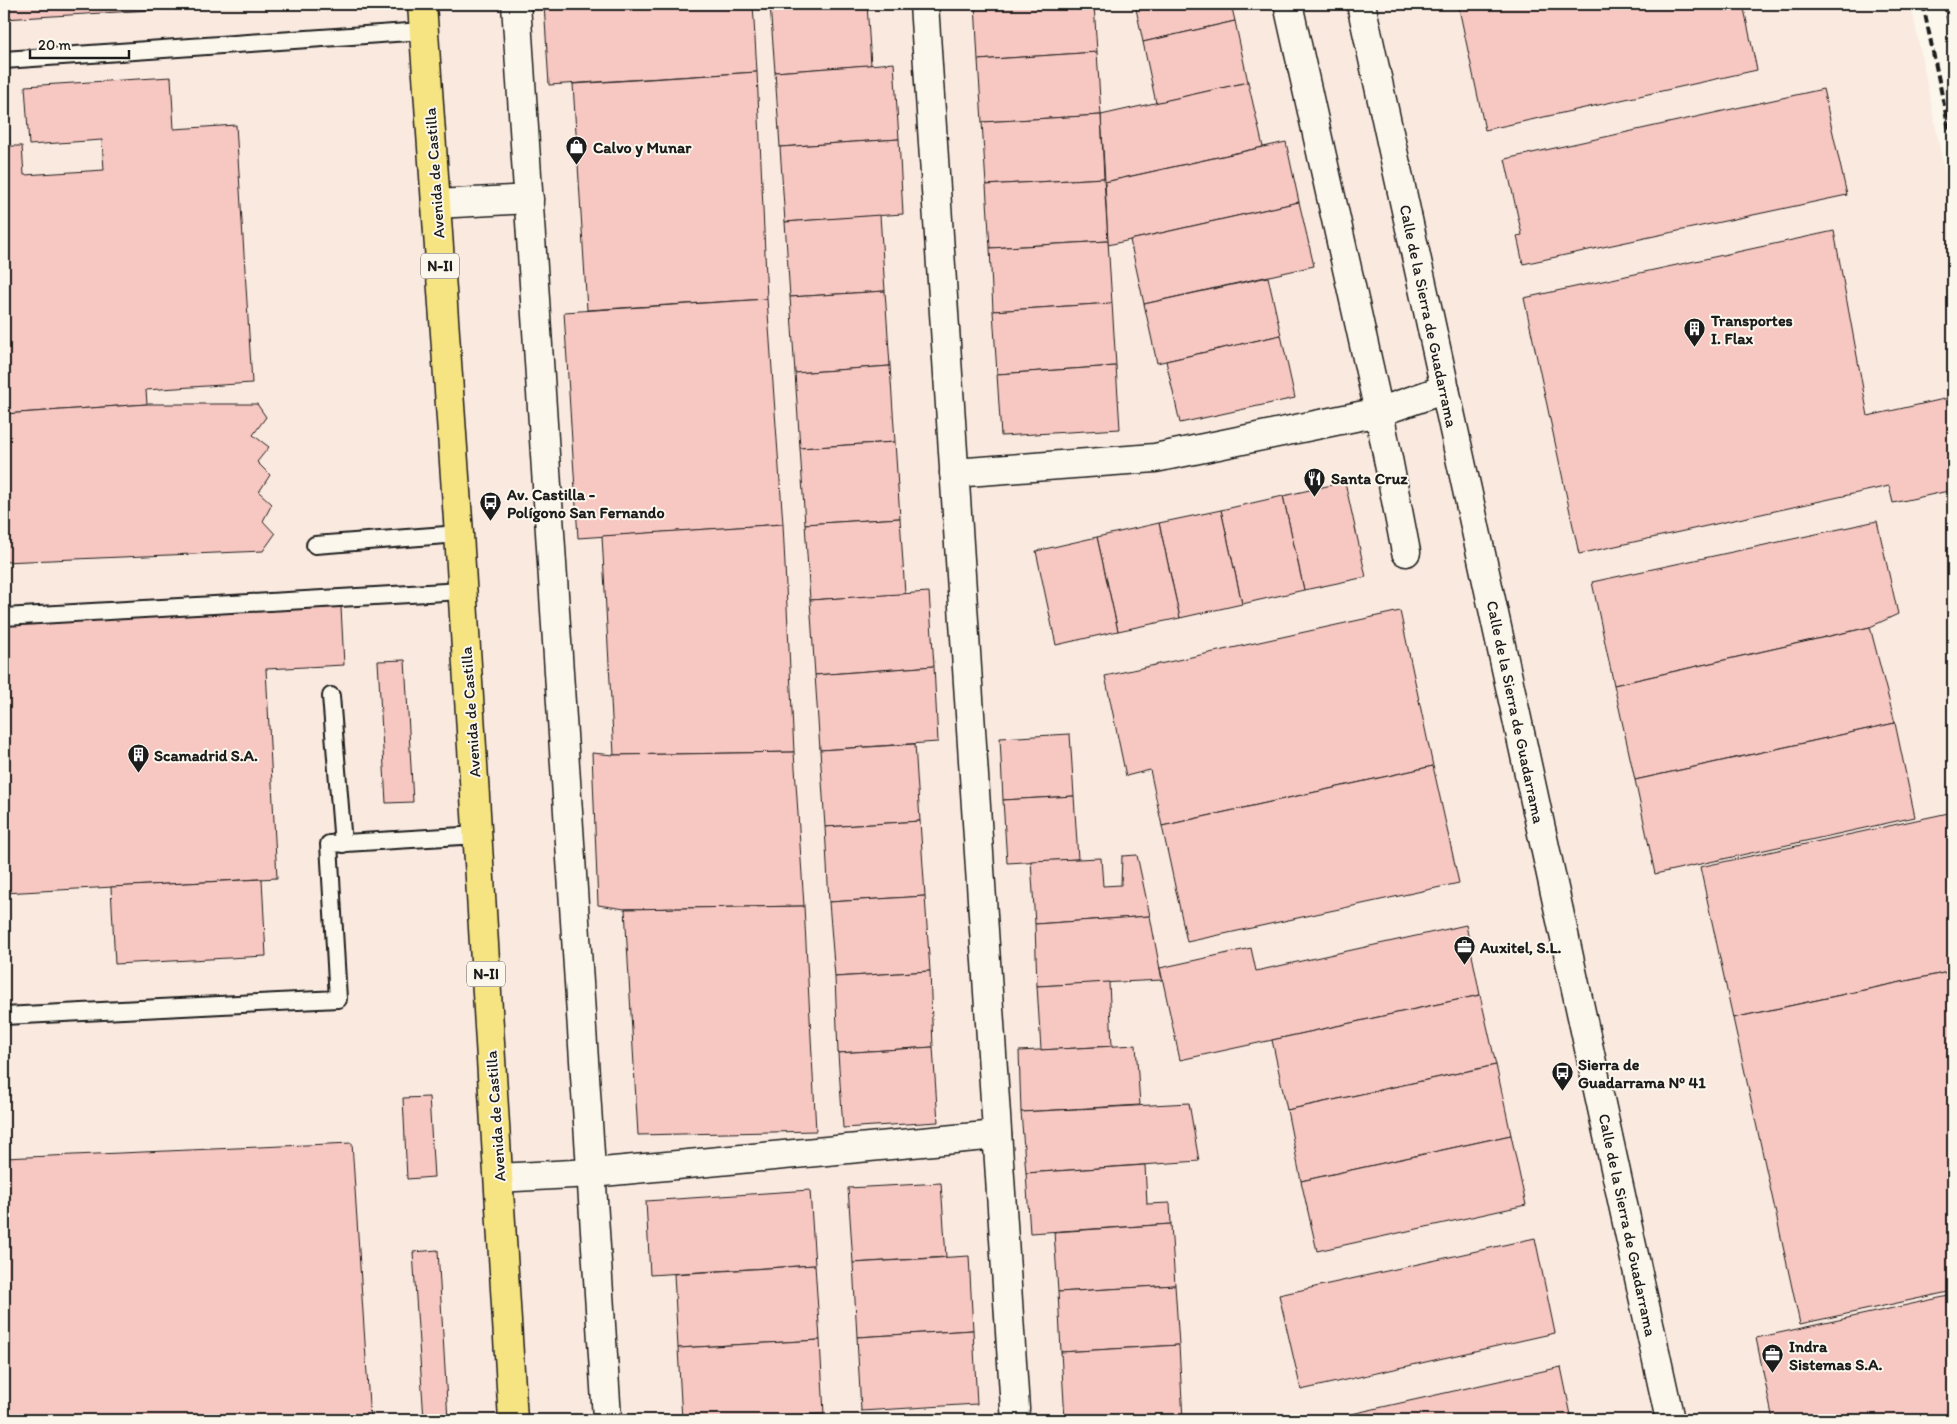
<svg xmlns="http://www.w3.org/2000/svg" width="1957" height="1424" font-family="Itim,sans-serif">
<rect width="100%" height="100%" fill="#fbf7ec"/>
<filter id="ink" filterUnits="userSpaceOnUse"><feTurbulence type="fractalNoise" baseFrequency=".02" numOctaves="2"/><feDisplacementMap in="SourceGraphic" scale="10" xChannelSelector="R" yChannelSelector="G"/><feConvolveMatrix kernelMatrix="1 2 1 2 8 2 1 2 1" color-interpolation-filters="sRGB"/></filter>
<g filter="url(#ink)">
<path fill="#fae9df" d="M4 4H1911L1953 213V1420H4Z"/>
<g fill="#f7c7c1" stroke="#1c1c1c">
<path d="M4 4H249L4 19Z"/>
<path d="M544 4H753L757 72 549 85Z"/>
<path d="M770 4H867L871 65 775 72Z"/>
<path d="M975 4H1094L1097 52 978 60Z"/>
<path d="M1135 4H1231L1235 21 1143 42Z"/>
<path d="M1458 4H1743L1757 70 1485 130Z"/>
<path d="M1235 21 1248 82 1156 103 1143 42Z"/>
<path d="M1097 52 1101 115 982 122 978 60Z"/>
<path d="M894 63 899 139 780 147 775 72Z"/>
<path d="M757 72 767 299 587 310 573 84Z"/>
<path d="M171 77 174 129 236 125 252 383 146 390 147 404 4 414V120H8L10 146H22L24 175 104 170 102 140 29 145 25 86Z"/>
<path d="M1248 82 1263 147 1105 182 1101 115Z"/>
<path d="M1823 89 1847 195 1523 264 1517 236 1522 235 1505 159Z"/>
<path d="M1101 115 1104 178 986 185 982 122Z"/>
<path d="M899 139 903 214 785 222 780 147Z"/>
<path d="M1286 142 1299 202 1108 245 1105 182Z"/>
<path d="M1104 178 1108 241 990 248 986 185Z"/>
<path d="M1299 202 1314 266 1144 304 1130 240Z"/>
<path d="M880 215 885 291 790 297 785 222Z"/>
<path d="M1834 231 1868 416 1953 397V490L1893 503 1889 486 1579 554 1524 298Z"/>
<path d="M1108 241 1112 303 993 311 990 248Z"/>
<path d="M1268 277 1281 335 1157 363 1144 304Z"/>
<path d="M885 291 890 366 795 373 790 297Z"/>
<path d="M767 299 783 524 578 538 564 312Z"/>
<path d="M1112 303 1116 366 997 374 993 311Z"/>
<path d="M1281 335 1295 398 1180 423 1166 361Z"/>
<path d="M890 366 895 442 800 448 795 373Z"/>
<path d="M1116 366 1120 429 1001 436 997 374Z"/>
<path d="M147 404H257L266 417 253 435 269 447 257 462 270 475 259 492 272 504 263 521 275 534 263 551 4 562V414Z"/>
<path d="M895 442 900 518 805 524 800 448Z"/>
<path d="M1345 482 1366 577 1304 590 1283 496Z"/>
<path d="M1283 496 1304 590 1242 604 1221 510Z"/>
<path d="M1221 510 1242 604 1180 618 1159 523Z"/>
<path d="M900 518 905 594 810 600 805 524Z"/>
<path d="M1877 521 1898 614 1870 627 1614 685 1592 582Z"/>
<path d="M1159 523 1180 618 1118 631 1097 537Z"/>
<path d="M783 524 794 752 614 755 602 536Z"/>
<path d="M1097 537 1118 631 1056 645 1036 551Z"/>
<path d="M929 592 934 666 815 675 810 600Z"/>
<path d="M341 607 344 665 266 669 277 878 4 893V625Z"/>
<path d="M1400 611 1433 766 1162 826 1150 770 1126 776 1105 676Z"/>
<path d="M1870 627 1895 723 1635 780 1614 685Z"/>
<path d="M405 660 413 802 386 803 378 661Z"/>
<path d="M934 666 938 742 820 750 815 675Z"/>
<path d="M1895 723 1915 817 1655 874 1635 780Z"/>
<path d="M1070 734 1074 796 1003 800 1000 738Z"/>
<path d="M915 744 920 821 825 827 820 750Z"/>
<path d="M794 752 804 906 625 909 598 905 592 753 614 755Z"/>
<path d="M1433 766 1459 883 1187 942 1162 826Z"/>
<path d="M1074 796 1078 859 1007 863 1003 800Z"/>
<path d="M1953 812V971L1733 1018 1700 867Z"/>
<path d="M920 821 925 896 829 902 825 827Z"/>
<path d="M1137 855 1150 916 1035 924 1031 861 1101 858 1103 886 1121 885 1122 856Z"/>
<path d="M262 879 266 956 115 964 111 887Z"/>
<path d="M925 896 930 971 835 977 829 902Z"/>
<path d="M804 906 816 1131 638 1135 625 909Z"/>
<path d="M1150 916 1162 980 1037 986 1035 924Z"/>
<path d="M1466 925 1480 995 1180 1060 1160 968 1251 948 1256 971Z"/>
<path d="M930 971 933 1047 838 1053 835 977Z"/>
<path d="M1953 971V1291L1800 1324 1733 1018Z"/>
<path d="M1109 982 1112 1046 1041 1050 1037 986Z"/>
<path d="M1480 995 1496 1065 1287 1110 1272 1040Z"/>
<path d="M1136 1045 1140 1105 1021 1112 1019 1051Z"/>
<path d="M933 1047 938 1122 843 1128 838 1053Z"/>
<path d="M1496 1065 1511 1135 1301 1181 1287 1110Z"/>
<path d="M429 1097 434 1177 407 1179 403 1098Z"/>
<path d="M1189 1103 1199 1161 1026 1173 1021 1112Z"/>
<path d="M1511 1135 1526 1205 1317 1251 1301 1181Z"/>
<path d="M352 1143 370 1420H4V1158Z"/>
<path d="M1145 1165 1147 1204 1170 1203 1171 1224 1030 1233 1026 1173Z"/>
<path d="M941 1183 946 1257 853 1263 848 1188Z"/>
<path d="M810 1190 815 1265 650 1275 646 1201Z"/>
<path d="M1171 1224 1175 1285 1058 1292 1054 1232Z"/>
<path d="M1535 1238 1555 1333 1301 1390 1279 1295Z"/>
<path d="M438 1250 448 1420H424L413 1252Z"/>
<path d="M969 1256 973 1330 857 1337 853 1263Z"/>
<path d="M815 1265 820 1340 678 1348 674 1274Z"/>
<path d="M1175 1285 1179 1345 1061 1352 1058 1292Z"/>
<path d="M1953 1295V1420H1773L1756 1338Z"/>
<path d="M973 1330 977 1404 861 1411 857 1337Z"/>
<path d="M820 1340 824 1414 713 1420H682L678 1348Z"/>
<path d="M1179 1345 1183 1420H1065L1061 1352Z"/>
<path d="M1561 1367 1572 1420H1339L1338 1417Z"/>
</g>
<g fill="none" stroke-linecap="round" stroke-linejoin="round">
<defs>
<g id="lane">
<path d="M4 60 423 31"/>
<path d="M315 545 459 534"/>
<path d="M4 617 462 591"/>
<path d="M331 696 343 844"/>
<path d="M4 1016 338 999 329 844 478 835"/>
</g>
<g id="street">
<path d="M516 4 607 1418"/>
<path d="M924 4 1015 1409"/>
<path d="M1288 4 1379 412 1406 552"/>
<path d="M1361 4 1670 1420"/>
<path d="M436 204 529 199"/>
<path d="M954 473 1155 458 1379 412 1445 389"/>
<path d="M499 1178 592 1173 997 1135"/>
</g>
<path id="primary" d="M422 4 459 534 513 1420"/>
</defs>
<use href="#lane" stroke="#1c1c1c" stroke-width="20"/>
<use href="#street" stroke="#1c1c1c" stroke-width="31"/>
<use href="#primary" stroke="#1c1c1c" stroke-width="31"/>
<use href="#lane" stroke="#fbf7ec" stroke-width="16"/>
<use href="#street" stroke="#fbf7ec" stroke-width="28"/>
<use href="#primary" stroke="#f6e381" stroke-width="28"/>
<g stroke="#1c1c1c" stroke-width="4" stroke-dasharray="8 4" stroke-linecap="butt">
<path d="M1923 4 1953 148"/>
<path d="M1945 4 1953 43"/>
</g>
</g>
</g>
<defs>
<symbol id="shop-pin" viewBox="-11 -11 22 30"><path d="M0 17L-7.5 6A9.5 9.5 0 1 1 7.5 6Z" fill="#1c1c1c" stroke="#fbf7ec"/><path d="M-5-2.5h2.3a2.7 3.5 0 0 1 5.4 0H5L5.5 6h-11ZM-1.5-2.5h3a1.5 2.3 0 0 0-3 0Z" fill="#fff"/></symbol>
<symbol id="building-pin" viewBox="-11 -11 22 30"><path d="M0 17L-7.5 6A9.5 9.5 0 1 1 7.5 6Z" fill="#1c1c1c" stroke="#fbf7ec"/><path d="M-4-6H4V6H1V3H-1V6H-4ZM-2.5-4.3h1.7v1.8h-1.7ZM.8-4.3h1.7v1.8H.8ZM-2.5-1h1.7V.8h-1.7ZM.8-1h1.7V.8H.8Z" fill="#fff"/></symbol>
<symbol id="restaurant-pin" viewBox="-11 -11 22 30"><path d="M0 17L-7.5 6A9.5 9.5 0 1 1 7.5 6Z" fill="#1c1c1c" stroke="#fbf7ec"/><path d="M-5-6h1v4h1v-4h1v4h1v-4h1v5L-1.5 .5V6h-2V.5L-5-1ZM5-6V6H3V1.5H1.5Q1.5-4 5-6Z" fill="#fff"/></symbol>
<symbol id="bus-pin" viewBox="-11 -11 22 30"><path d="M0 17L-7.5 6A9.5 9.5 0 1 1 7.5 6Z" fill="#1c1c1c" stroke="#fbf7ec"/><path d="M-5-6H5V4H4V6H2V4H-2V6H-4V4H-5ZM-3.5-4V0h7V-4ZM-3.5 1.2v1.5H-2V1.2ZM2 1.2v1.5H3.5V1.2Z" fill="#fff"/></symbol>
<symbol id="office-pin" viewBox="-11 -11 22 30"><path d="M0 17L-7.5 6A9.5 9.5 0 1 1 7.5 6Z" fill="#1c1c1c" stroke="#fbf7ec"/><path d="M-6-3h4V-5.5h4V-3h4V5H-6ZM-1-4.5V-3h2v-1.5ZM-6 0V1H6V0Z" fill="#fff"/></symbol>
</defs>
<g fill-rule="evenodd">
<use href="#shop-pin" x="564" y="134" width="25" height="34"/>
<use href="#building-pin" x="1682" y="316" width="25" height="34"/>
<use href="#restaurant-pin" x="1302" y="466" width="25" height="34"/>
<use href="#bus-pin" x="478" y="490" width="25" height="34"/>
<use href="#building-pin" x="126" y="742" width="25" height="34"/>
<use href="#office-pin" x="1452" y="934" width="25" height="34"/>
<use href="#bus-pin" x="1550" y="1060" width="25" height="34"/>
<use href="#office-pin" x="1760" y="1342" width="25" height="34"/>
</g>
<g text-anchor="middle" stroke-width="4" stroke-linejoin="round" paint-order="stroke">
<g fill="#fbf7ec" stroke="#5f5e5a" stroke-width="1">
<rect x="421" y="253.5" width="38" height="25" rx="4"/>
<rect x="467" y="961.5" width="38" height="25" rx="4"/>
</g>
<g font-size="15" font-weight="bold" fill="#1c1c1c">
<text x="440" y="271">N-II</text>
<text x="486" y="979">N-II</text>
</g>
<g font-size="16" font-weight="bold" fill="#1c1c1c" stroke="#fbf7ec" text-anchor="start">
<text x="593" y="153">Calvo y Munar</text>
<text x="1711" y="326">Transportes<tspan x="1711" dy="18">I. Flax</tspan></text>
<text x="1331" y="484">Santa Cruz</text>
<text x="507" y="500">Av. Castilla -<tspan x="507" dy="18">Polígono San Fernando</tspan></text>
<text x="154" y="761">Scamadrid S.A.</text>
<text x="1480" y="953">Auxitel, S.L.</text>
<text x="1578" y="1070">Sierra de<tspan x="1578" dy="18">Guadarrama Nº 41</tspan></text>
<text x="1789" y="1352">Indra<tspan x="1789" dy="18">Sistemas S.A.</tspan></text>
</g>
<g font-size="16" fill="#1c1c1c" stroke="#fbf7ec">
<text transform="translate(434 173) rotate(-94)" y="6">Avenida de Castilla</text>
<text transform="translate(1429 316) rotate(78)" y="6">Calle de la Sierra de Guadarrama</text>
<text transform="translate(470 712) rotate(-94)" y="6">Avenida de Castilla</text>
<text transform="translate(1516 712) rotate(78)" y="6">Calle de la Sierra de Guadarrama</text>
<text transform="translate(495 1116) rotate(-94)" y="6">Avenida de Castilla</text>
<text transform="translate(1628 1225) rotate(78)" y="6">Calle de la Sierra de Guadarrama</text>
</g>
</g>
<rect width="1957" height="1424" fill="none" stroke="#fbf7ec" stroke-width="20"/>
<rect x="10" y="10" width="1937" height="1404" fill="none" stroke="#1c1c1c" stroke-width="2" filter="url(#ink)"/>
<path d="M30 50v8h99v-8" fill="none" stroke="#1c1c1c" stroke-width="2.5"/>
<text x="38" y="50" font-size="15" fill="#1c1c1c" stroke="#fbf7ec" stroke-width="4" paint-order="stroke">20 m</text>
</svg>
